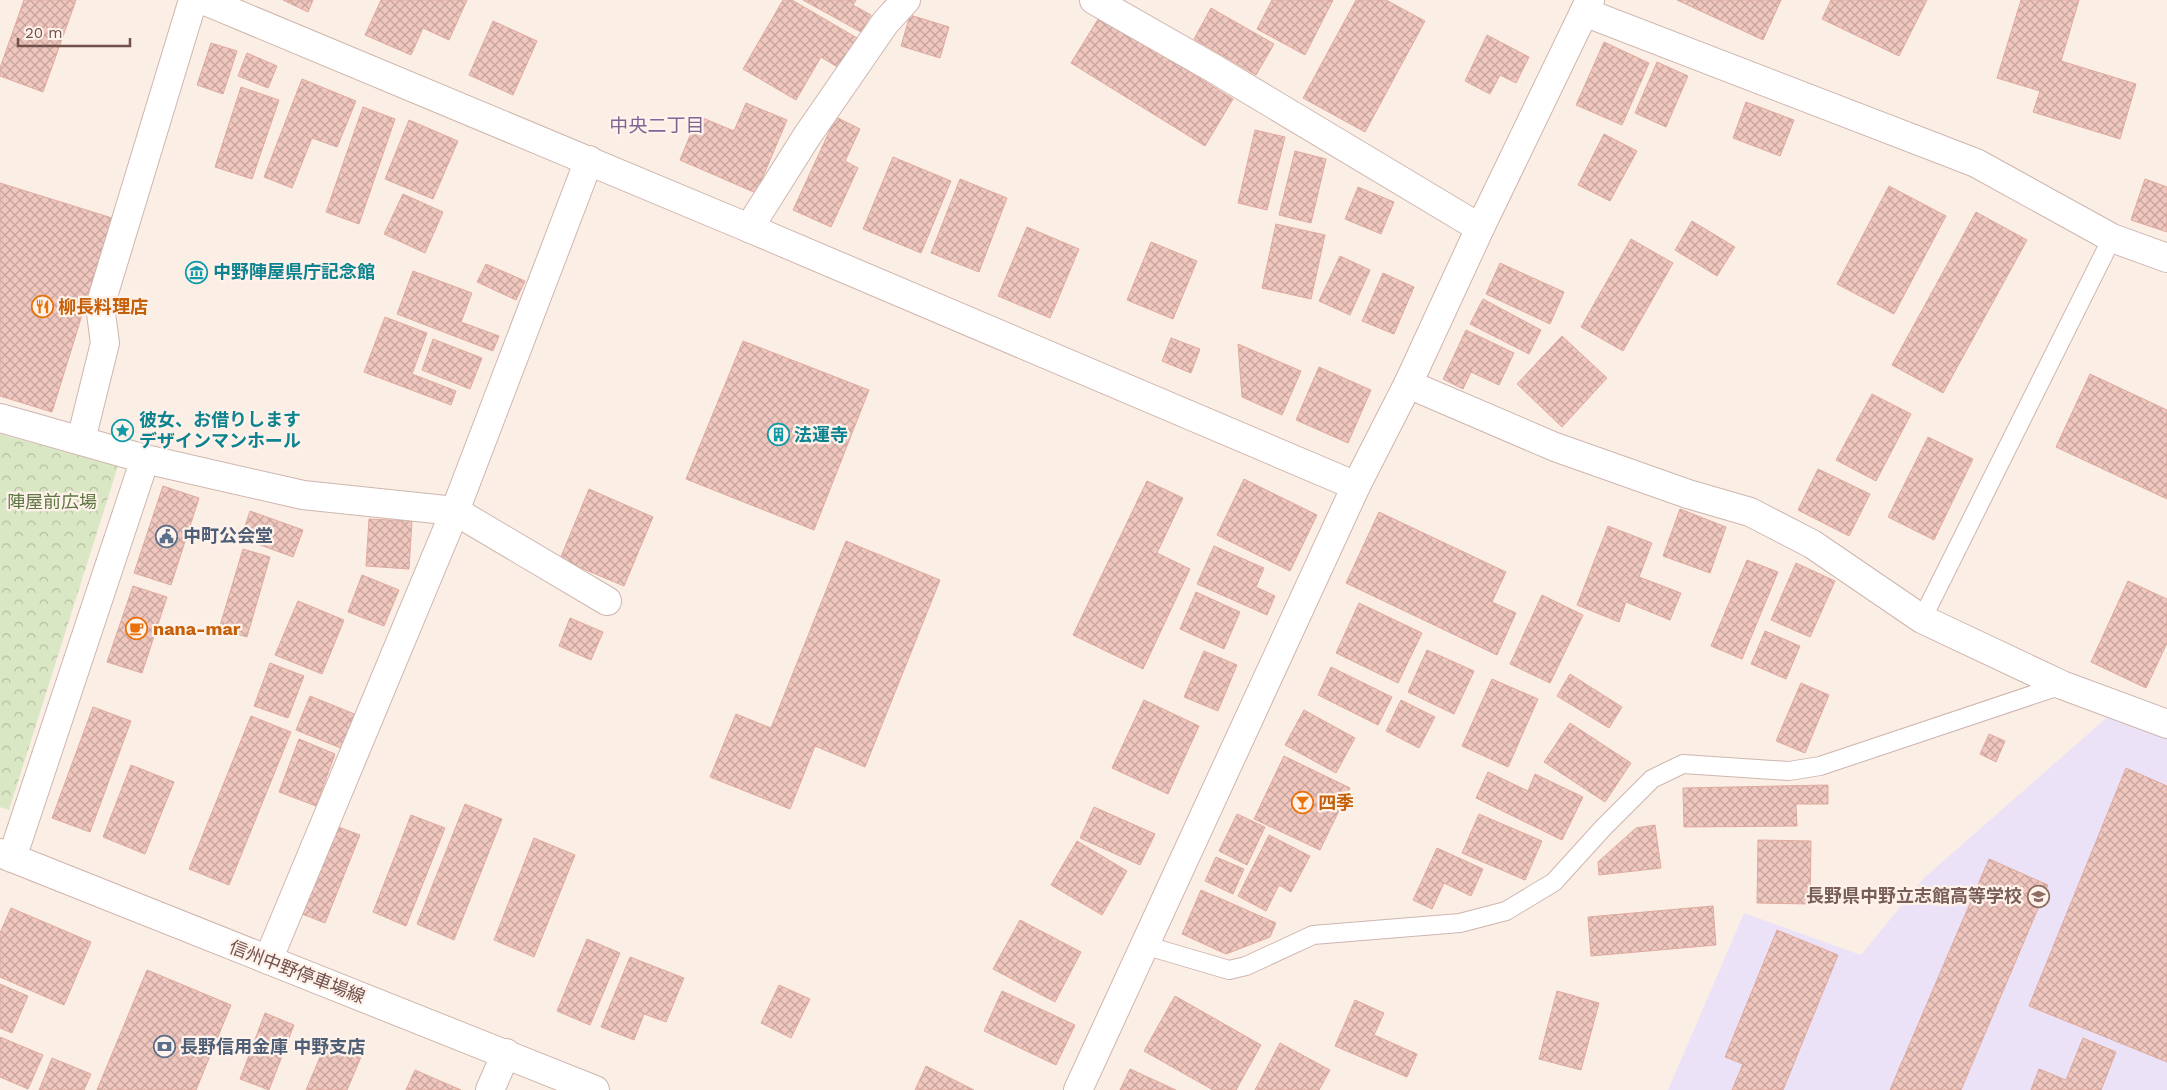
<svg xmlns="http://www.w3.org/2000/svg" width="2167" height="1090" font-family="'Work Sans','Noto Sans JP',sans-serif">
<defs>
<pattern id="park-crowns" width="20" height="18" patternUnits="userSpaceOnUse" patternTransform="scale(1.25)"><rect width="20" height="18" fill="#dae7c4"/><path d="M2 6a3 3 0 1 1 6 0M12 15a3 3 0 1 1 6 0" fill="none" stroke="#b5bea1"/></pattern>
<pattern id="building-cross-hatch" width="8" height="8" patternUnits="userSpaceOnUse" patternTransform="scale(1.25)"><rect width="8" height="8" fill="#efc7be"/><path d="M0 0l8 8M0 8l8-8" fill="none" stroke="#c6a49d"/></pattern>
</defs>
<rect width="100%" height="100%" fill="#fbeee5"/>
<path fill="#ebe2f7" d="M2120 706 2167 724V1090H1668L1744 913 1861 955 1924 878Z"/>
<path fill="url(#park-crowns)" d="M0 434 118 466 9 810 0 807Z"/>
<g fill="url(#building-cross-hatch)" stroke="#e0ab9f">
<path d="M24 0H76L43 92 0 76V68Z"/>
<path d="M283 0H313L308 12Z"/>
<path d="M381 0H467L449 40 423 28 411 55 365 35Z"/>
<path d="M783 0H792L857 38 839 68 821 57 796 100 743 69Z"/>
<path d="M803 0H856L853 5 871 15 861 32Z"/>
<path d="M1272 0H1333L1305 55 1257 29Z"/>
<path d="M1356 0H1386L1425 21 1365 132 1303 98Z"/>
<path d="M1677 0H1781L1763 40Z"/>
<path d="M1831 0H1927L1899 56 1822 19Z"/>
<path d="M2021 0H2079L2061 61 2136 84 2120 139 2033 112 2040 91 1997 78Z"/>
<path d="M1211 8 1274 44 1256 75 1194 39Z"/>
<path d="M910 15 949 27 940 58 901 46Z"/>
<path d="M1100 16 1233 99 1205 146 1071 63Z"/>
<path d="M493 21 537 41 513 95 469 75Z"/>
<path d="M1487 35 1529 57 1516 83 1500 75 1490 94 1465 81Z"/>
<path d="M1604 42 1649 63 1622 125 1576 105Z"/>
<path d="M211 43 237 51 223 94 197 85Z"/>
<path d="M247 53 277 66 268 88 238 76Z"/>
<path d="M1657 62 1688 76 1666 127 1635 113Z"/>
<path d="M302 79 356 101 337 147 312 138 292 188 264 177Z"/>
<path d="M241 87 279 100 252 179 215 167Z"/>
<path d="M1746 102 1794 120 1780 156 1733 138Z"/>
<path d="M746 103 787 120 756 193 680 160 698 116 734 131Z"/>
<path d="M363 107 395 119 359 224 326 212Z"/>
<path d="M836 117 860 129 845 161 858 168 831 227 793 210Z"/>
<path d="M409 120 458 141 433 199 385 179Z"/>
<path d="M1255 130 1285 137 1267 210 1238 203Z"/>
<path d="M1604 134 1637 151 1610 201 1578 185Z"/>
<path d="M1295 151 1326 159 1311 223 1279 215Z"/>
<path d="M893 157 951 181 921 253 863 229Z"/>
<path d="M960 179 1007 198 979 272 931 253Z"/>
<path d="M2145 179 2167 187V232L2131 220Z"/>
<path d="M0 183 112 218 52 412 0 396Z"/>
<path d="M1889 186 1946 216 1894 314 1837 284Z"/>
<path d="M1358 187 1394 202 1381 234 1345 219Z"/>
<path d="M403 194 443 212 425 253 384 234Z"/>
<path d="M1976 212 2027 240 1943 393 1892 365Z"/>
<path d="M1692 221 1735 247 1717 276 1675 250Z"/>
<path d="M1276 224 1325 235 1311 299 1262 288Z"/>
<path d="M1027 227 1079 249 1050 318 998 296Z"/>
<path d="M1631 239 1673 263 1623 351 1581 327Z"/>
<path d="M1151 242 1197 261 1173 319 1127 300Z"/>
<path d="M1340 256 1370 270 1350 315 1319 301Z"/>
<path d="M1500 263 1564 292 1550 324 1486 294Z"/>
<path d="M486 264 525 281 516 300 477 282Z"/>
<path d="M413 271 472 293 461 322 499 336 493 351 397 314Z"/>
<path d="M1383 273 1414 287 1394 334 1362 321Z"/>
<path d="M1483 299 1541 330 1529 354 1470 324Z"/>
<path d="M385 317 427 333 412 374 456 391 451 405 364 372Z"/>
<path d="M1466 330 1514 353 1499 385 1471 372 1463 389 1443 379Z"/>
<path d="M1562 336 1607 378 1562 427 1517 384Z"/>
<path d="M1171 338 1200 349 1191 373 1162 361Z"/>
<path d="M433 339 482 358 470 389 422 370Z"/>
<path d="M743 341 869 390 814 530 686 479Z"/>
<path d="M1238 344 1301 371 1282 415 1242 397Z"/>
<path d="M1319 367 1371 390 1348 443 1296 420Z"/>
<path d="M2090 374 2167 410V499L2056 447Z"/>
<path d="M1872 394 1911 414 1876 481 1836 460Z"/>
<path d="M1928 437 1973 459 1934 540 1888 517Z"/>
<path d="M1818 469 1870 494 1849 536 1798 510Z"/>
<path d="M1244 479 1317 515 1290 571 1217 535Z"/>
<path d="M1147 481 1183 498 1157 553 1190 569 1143 669 1073 635Z"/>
<path d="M163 486 199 498 171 585 134 573Z"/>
<path d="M589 489 653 517 624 586 560 559Z"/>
<path d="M1680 509 1726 527 1710 573 1663 556Z"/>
<path d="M250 511 303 530 293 557 241 538Z"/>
<path d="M1379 512 1506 572 1492 602 1516 613 1497 655 1346 583Z"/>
<path d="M369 519 412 521 409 569 366 566Z"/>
<path d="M1608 526 1652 543 1639 577 1681 593 1670 620 1626 602 1619 622 1577 605Z"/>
<path d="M846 541 940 580 865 767 815 746 790 809 710 777 736 714 771 728Z"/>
<path d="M1214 546 1264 568 1256 587 1275 596 1267 615 1197 584Z"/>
<path d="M243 549 270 557 247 637 219 629Z"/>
<path d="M1747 560 1778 572 1742 659 1711 646Z"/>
<path d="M1796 563 1835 581 1810 637 1771 620Z"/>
<path d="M362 575 399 590 384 626 348 612Z"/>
<path d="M2128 581 2167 599V643L2146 688 2091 662Z"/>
<path d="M133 586 167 597 142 673 107 662Z"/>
<path d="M1196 592 1240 612 1224 649 1180 629Z"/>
<path d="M1542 595 1583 615 1550 683 1510 664Z"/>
<path d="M298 601 344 620 322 674 275 655Z"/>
<path d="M1359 603 1422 633 1398 683 1336 653Z"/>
<path d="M570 618 603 632 591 660 559 646Z"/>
<path d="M1765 631 1800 646 1786 679 1751 664Z"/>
<path d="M1427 650 1474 671 1454 714 1408 692Z"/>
<path d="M1204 651 1237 665 1218 711 1184 697Z"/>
<path d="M270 663 304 676 288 718 254 706Z"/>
<path d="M1331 667 1392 697 1378 725 1318 695Z"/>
<path d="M1570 674 1622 707 1609 728 1557 696Z"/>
<path d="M1492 679 1538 699 1508 767 1462 746Z"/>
<path d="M1801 683 1829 695 1805 753 1776 741Z"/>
<path d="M310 696 357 715 343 749 296 730Z"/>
<path d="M1144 700 1199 726 1168 794 1112 768Z"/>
<path d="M1401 700 1435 717 1419 748 1386 731Z"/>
<path d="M93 707 131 721 90 832 52 818Z"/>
<path d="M1304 710 1355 738 1336 773 1285 745Z"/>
<path d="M251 716 291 732 229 885 189 869Z"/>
<path d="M1570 723 1631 763 1605 802 1544 762Z"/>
<path d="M1989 734 2005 741 1996 762 1980 754Z"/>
<path d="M299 739 335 754 316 806 279 792Z"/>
<path d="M1284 756 1350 788 1320 850 1254 819Z"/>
<path d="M131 765 174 782 145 854 103 837Z"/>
<path d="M2126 768 2167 786V1062L2029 1006Z"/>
<path d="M1488 772 1528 791 1535 774 1583 797 1562 840 1476 798Z"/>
<path d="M1828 785V804H1796L1797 826 1684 827 1683 788Z"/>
<path d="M465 804 502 819 454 940 417 924Z"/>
<path d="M1094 807 1155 834 1140 865 1080 838Z"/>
<path d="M1237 814 1265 827 1247 865 1219 851Z"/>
<path d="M1479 814 1542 841 1525 880 1462 853Z"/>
<path d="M411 815 445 828 406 926 373 912Z"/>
<path d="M1655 825 1661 868 1599 875 1598 862 1636 828Z"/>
<path d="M336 826 360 835 325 923 302 914Z"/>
<path d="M1269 835 1310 856 1291 892 1279 885 1266 911 1238 896Z"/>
<path d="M534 838 575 855 534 957 494 940Z"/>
<path d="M1758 840 1811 841 1810 904 1757 903Z"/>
<path d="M1077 841 1127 871 1102 915 1051 885Z"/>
<path d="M1437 848 1483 869 1471 896 1444 883 1432 909 1413 900Z"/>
<path d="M1216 857 1244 869 1233 894 1205 881Z"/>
<path d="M1989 859 2048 885 1961 1090H1890Z"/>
<path d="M1201 890 1276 923 1270 937 1226 954 1182 934Z"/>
<path d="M1713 906 1716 945 1591 956 1588 917Z"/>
<path d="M11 908 91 942 64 1005 0 977V933Z"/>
<path d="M1020 920 1081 952 1055 1002 993 969Z"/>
<path d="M1777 930 1838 955 1783 1090H1732L1743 1064 1725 1057Z"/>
<path d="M587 939 620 953 590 1025 557 1011Z"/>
<path d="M630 957 684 978 666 1022 644 1014 634 1040 601 1027Z"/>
<path d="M147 970 231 1005 196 1090H97Z"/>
<path d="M0 984 28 996 12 1033 0 1028Z"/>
<path d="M779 985 810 999 791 1038 761 1023Z"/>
<path d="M1002 991 1075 1025 1056 1065 984 1031Z"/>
<path d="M1557 991 1599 1003 1581 1070 1539 1059Z"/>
<path d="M1175 996 1261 1045 1236 1090H1213L1144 1051Z"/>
<path d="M1355 1000 1384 1013 1374 1035 1417 1054 1407 1077 1335 1046Z"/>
<path d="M265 1013 294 1025 269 1090 240 1079Z"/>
<path d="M0 1037 43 1055 28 1089 0 1077Z"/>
<path d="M2083 1038 2116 1052 2101 1090H2031L2039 1069 2066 1080Z"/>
<path d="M326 1043 361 1057 347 1090H306Z"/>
<path d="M1280 1043 1330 1070 1319 1090H1255Z"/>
<path d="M52 1058 91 1074 84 1090H39Z"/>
<path d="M926 1066 974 1090H915Z"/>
<path d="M1130 1069 1176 1090H1120Z"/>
<path d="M415 1070 461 1090H406Z"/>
</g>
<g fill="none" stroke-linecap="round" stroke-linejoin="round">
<defs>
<g id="lane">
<path d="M1922 619 2112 238"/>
<path d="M1144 945 1229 970 1246 966 1313 935 1460 923 1506 911 1554 882 1603 828 1652 779 1683 764 1789 771 1820 766 2062 685"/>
</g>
<g id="street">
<path d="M1094 0 1213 68 1480 228"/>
<path d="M1584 12 1976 163 2112 238 2167 258"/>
<path d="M749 228 807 136 885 23 906 0"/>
<path d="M1408 384 1555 447 1688 494 1750 512 1812 544 1922 619 2062 685 2167 724"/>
<path d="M0 418 145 459 303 495 455 511 607 601"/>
<path d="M81 440 105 343 100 306 193 0"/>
<path d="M12 858 145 459"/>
<path d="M268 960 455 511 589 160"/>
<path d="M490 1090 506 1053"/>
</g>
<g id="secondary">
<path d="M203 0 749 228 1356 486"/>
<path d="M0 853 595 1090"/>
<path d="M1078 1090 1356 486 1408 384 1480 228 1590 0"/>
</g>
</defs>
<use href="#lane" stroke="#ceb6af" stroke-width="20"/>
<use href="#street" stroke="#ceb6af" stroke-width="30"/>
<use href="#secondary" stroke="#d0b5ac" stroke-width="30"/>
<use href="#lane" stroke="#fff" stroke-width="18"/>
<use href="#street" stroke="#fff" stroke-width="28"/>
<use href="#secondary" stroke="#fff" stroke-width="28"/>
</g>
<defs>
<symbol id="museum-ring" viewBox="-11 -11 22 22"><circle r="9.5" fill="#fef2eb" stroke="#0f9aa8" stroke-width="1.5"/><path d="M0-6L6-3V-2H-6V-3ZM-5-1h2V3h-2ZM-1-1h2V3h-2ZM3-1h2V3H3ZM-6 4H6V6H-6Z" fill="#0f9aa8"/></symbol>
<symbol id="restaurant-ring" viewBox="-11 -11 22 22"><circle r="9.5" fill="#fef2eb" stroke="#e8710a" stroke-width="1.5"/><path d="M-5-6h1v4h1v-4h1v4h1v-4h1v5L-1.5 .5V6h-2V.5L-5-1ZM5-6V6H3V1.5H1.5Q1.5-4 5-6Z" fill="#e8710a"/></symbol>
<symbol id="sight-ring" viewBox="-11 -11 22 22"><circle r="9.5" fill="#fef2eb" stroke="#0f9aa8" stroke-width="1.5"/><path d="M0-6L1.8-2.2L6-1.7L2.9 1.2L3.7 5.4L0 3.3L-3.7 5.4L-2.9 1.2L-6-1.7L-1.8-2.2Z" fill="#0f9aa8"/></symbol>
<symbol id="building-ring" viewBox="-11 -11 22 22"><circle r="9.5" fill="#fef2eb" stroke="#0f9aa8" stroke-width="1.5"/><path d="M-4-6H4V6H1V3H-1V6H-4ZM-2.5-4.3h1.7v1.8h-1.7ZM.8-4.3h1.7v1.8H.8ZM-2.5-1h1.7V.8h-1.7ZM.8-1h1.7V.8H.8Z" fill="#0f9aa8"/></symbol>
<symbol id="civic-ring" viewBox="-11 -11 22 22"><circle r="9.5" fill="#fef2eb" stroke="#5c6f8a" stroke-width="1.5"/><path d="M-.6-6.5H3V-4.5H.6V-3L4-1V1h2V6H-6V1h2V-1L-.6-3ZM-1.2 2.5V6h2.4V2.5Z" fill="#5c6f8a"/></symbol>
<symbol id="cafe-ring" viewBox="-11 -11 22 22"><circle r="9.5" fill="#fef2eb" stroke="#e8710a" stroke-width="1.5"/><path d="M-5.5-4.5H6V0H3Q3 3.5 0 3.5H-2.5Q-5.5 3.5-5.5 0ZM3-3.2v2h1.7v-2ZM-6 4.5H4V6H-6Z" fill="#e8710a"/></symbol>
<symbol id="bar-ring" viewBox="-11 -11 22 22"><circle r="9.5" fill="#fef2eb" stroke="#e8710a" stroke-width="1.5"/><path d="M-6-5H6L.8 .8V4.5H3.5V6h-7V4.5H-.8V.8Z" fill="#e8710a"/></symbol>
<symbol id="school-ring" viewBox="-11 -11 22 22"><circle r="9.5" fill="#fef2eb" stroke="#8d6e63" stroke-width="1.5"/><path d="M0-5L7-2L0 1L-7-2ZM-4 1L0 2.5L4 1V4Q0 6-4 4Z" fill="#8d6e63"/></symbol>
<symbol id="bank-ring" viewBox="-11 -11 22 22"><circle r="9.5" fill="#fef2eb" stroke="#5c6f8a" stroke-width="1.5"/><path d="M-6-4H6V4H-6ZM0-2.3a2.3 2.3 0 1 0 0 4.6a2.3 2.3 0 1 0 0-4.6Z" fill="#5c6f8a"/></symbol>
</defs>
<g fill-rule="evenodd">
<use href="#museum-ring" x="184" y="260" width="25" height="25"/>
<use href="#restaurant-ring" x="30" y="294" width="25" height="25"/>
<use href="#sight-ring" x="110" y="418" width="25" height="25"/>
<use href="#building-ring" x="766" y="422" width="25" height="25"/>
<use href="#civic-ring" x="154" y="524" width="25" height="25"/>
<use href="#cafe-ring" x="124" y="616" width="25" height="25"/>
<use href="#bar-ring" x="1290" y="790" width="25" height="25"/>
<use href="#school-ring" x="2026" y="884" width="25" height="25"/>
<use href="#bank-ring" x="152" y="1034" width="25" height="25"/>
</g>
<g text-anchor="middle" stroke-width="4.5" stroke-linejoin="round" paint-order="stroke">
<g font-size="18" font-weight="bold" fill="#0d838f" stroke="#fef2eb" text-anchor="start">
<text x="213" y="278">中野陣屋県庁記念館</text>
<text x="139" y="426">彼女、お借りします<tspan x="139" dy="21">デザインマンホール</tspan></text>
<text x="794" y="441">法運寺</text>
</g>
<g font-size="18" font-weight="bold" fill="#c56008" stroke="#fef2eb" text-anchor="start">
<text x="58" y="313">柳長料理店</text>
<text x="153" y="635">nana-mar</text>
<text x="1318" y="809">四季</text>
</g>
<g font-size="18" fill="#5e7844" stroke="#fef2eb">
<text x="52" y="508">陣屋前広場</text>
</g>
<g font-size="18" font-weight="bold" fill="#4e5e75" stroke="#fef2eb" text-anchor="start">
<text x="183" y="542">中町公会堂</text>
<text x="180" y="1053">長野信用金庫 中野支店</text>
</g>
<g font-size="18" font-weight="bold" fill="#785e54" stroke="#fef2eb" text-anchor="end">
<text x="2022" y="902">長野県中野立志館高等学校</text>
</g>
<g font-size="18" fill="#72514c" stroke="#fef2eb">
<text transform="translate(297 972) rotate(21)" y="6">信州中野停車場線</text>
</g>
<g font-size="19" fill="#7c6795" stroke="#fef2eb">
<text x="657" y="132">中央二丁目</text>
</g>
</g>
<path d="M18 38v8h112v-8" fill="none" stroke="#72514c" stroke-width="2.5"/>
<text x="25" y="38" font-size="15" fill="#72514c" stroke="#fef2eb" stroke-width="4" paint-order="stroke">20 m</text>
</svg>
